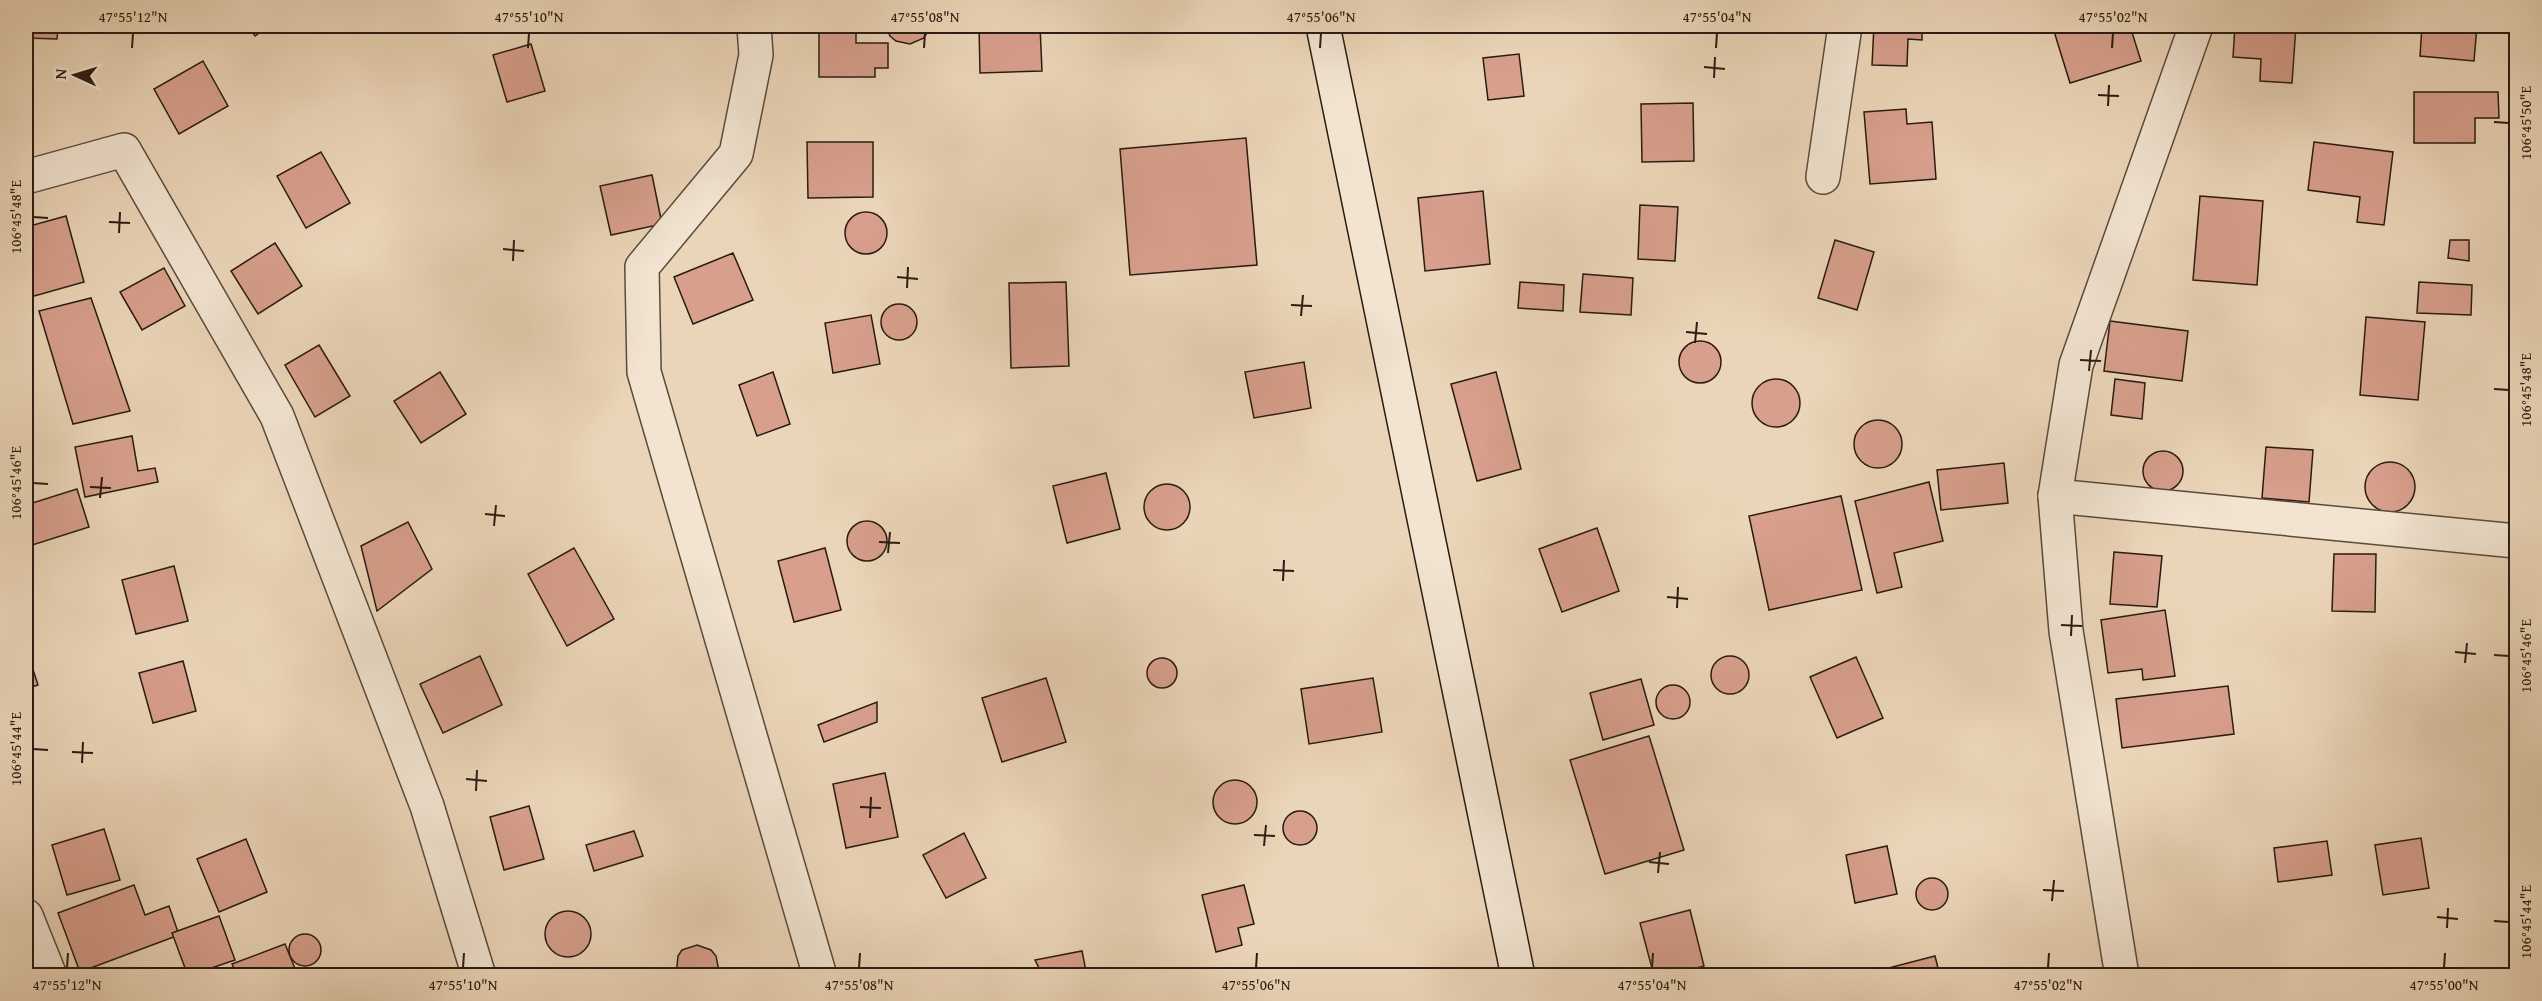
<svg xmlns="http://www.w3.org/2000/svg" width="2542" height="1001" font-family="'Gentium Book Plus',serif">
<rect width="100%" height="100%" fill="#ebd5b8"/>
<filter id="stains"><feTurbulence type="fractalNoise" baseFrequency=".00333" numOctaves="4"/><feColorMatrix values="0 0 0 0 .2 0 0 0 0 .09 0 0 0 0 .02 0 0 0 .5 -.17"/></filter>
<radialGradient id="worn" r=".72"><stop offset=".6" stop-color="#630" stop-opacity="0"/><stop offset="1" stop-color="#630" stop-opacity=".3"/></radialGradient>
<g fill="#d79f8c" stroke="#2a1b12" stroke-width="1.5">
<path d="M26 26H58L57 39 26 38Z"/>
<path d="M248 26H269L255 36Z"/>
<path d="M819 26H856V43H888V68H875V77H819Z"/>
<path d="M886 26H931L924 38 910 44 896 41 890 36Z"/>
<path d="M979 26H1040L1042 71 980 73Z"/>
<path d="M1078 26H1107L1093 32Z"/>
<path d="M1874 26H1922V40L1908 39 1907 66 1872 65Z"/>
<path d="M2062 26H2130L2141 61 2070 83 2053 28Z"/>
<path d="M2235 26H2296L2292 83 2260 81 2261 59 2233 57Z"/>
<path d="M2422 26H2477L2474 61 2420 56Z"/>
<path d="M531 44 545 91 507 102 493 55Z"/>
<path d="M1519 54 1524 96 1488 100 1483 58Z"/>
<path d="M203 61 228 106 179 134 154 89Z"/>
<path d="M2414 92H2498L2499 118H2475V143H2414Z"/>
<path d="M1693 103 1694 161 1642 162 1641 104Z"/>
<path d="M1906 109 1907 124 1932 122 1936 179 1870 184 1864 112Z"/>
<path d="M1246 138 1257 265 1130 275 1120 149Z"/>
<path d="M807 142H873V197L808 198Z"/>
<path d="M2314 142 2393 152 2384 225 2357 222 2360 197 2308 190Z"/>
<path d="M321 152 350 203 306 228 277 176Z"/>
<path d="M652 175 662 224 611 235 600 186Z"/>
<path d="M1483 191 1490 264 1425 271 1418 198Z"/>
<path d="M2200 196 2263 201 2257 285 2193 280Z"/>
<path d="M1640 205 1678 207 1675 261 1638 259Z"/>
<circle cx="866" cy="233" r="21"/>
<path d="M66 216 84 282 27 298 26 227Z"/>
<path d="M1835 240 1874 252 1857 310 1818 298Z"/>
<path d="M2450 240H2469V261L2448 258Z"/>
<path d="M275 243 302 286 258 314 231 271Z"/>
<path d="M733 253 753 300 693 324 674 277Z"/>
<path d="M164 268 185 306 142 330 120 292Z"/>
<path d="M1583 274 1633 278 1631 315 1580 312Z"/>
<path d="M1066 282 1069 366 1011 368 1009 283Z"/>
<path d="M1520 282 1564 285 1563 311 1518 308Z"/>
<path d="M2419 282 2472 285 2471 315 2417 313Z"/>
<path d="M91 298 130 411 73 424 39 311Z"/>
<circle cx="899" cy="322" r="18"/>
<path d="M871 315 880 364 833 373 825 323Z"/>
<path d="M2366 317 2425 322 2418 400 2360 395Z"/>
<path d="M2110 321 2188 331 2182 381 2104 371Z"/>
<circle cx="1700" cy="362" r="21"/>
<path d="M319 345 350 396 315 417 285 365Z"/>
<path d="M1304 362 1311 408 1254 418 1245 372Z"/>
<path d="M440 372 466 414 421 443 394 401Z"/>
<path d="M773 372 790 424 757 436 739 385Z"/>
<path d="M1496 372 1521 469 1477 481 1451 384Z"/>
<circle cx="1776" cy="403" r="24"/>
<path d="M2115 379 2145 383 2142 419 2111 415Z"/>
<circle cx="1878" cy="444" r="24"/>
<path d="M132 436 138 471 155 468 158 482 85 497 75 447Z"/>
<path d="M2266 447 2313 450 2309 502 2262 498Z"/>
<circle cx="2163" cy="471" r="20"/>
<circle cx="2390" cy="487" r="25"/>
<path d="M2004 463 2008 503 1941 510 1937 470Z"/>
<path d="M1106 473 1120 529 1067 543 1053 486Z"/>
<path d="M1929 482 1943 541 1894 553 1902 587 1877 593 1855 501Z"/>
<circle cx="1167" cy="507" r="23"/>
<path d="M77 489 89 527 26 547V505Z"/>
<path d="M1841 496 1862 590 1769 610 1749 516Z"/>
<circle cx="867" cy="541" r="20"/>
<path d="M408 522 432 569 377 611 361 546Z"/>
<path d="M1597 528 1619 591 1562 612 1539 549Z"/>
<path d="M574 548 614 619 567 646 528 574Z"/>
<path d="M825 548 841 610 794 622 778 561Z"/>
<path d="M2114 552 2162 556 2157 607 2110 604Z"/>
<path d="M2334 554H2376L2375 612 2332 611Z"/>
<path d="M174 566 188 621 136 634 122 580Z"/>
<path d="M2165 610 2175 676 2143 680 2142 669 2108 673 2101 620Z"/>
<path d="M26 648 38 685 26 689Z"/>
<path d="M480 656 502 705 443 733 420 684Z"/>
<circle cx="1730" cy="675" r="19"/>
<path d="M1856 657 1883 718 1837 738 1810 677Z"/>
<circle cx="1162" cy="673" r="15"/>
<path d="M183 661 196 711 153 723 139 673Z"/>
<path d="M1046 678 1066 742 1002 762 982 698Z"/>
<path d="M1373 678 1382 732 1309 744 1301 689Z"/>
<path d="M1641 679 1654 725 1603 740 1590 693Z"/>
<circle cx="1673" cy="702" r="17"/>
<path d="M2228 686 2234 734 2122 748 2116 699Z"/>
<path d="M877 702V722L824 742 818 725Z"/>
<path d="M1649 736 1684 850 1605 874 1570 760Z"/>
<path d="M885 773 898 837 846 848 833 784Z"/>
<circle cx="1235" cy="802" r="22"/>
<path d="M529 806 544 859 504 870 490 817Z"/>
<circle cx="1300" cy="828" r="17"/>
<path d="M104 829 120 880 67 895 52 845Z"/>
<path d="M634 831 643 856 594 871 586 845Z"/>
<path d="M964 833 986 878 946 898 923 855Z"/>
<path d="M2421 838 2429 888 2383 895 2375 845Z"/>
<path d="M246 839 267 892 219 912 197 859Z"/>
<path d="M2327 841 2332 875 2278 882 2274 848Z"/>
<path d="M1887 846 1897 894 1855 903 1846 855Z"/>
<circle cx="1932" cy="894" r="16"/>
<path d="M134 885 145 915 169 906 179 935 80 972 58 913Z"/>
<path d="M1244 885 1254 924 1238 928 1242 945 1216 952 1202 895Z"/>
<path d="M1690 910 1704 966 1668 976H1654L1640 923Z"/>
<circle cx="568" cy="934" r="23"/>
<path d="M219 916 235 960 188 976 172 933Z"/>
<circle cx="305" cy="950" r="16"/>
<path d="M285 944 298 976H237L232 964Z"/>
<path d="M697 945 711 950 716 956 719 971 718 976H676L678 956 682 950Z"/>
<path d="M1082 951 1087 976H1043L1035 960Z"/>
<path d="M1935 956 1940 976H1878L1877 971Z"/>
</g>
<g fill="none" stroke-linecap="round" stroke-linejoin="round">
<defs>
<g id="street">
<path d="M754 26 756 55 736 154 642 267 644 372 820 976"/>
<path d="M26 177 124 150 277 416 427 806 479 976"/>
<path d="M1823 177 1845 26"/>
<path d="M2055 496 2516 541"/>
<path d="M26 916 50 976"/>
<path d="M2122 976 2066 631 2055 496 2076 365 2196 26"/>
</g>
<path id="secondary" d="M1323 26 1518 976"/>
</defs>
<use href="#street" stroke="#5a4a3c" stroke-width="36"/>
<use href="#secondary" stroke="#2a1b12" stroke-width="36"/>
<use href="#street" stroke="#f2e4d1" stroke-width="33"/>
<use href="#secondary" stroke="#f2e4d1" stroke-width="33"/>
</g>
<path fill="none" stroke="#2a1b12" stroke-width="2" d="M132 48 133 33M528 48 529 33M924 48 925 33M1320 48 1321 33M1716 48 1717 33M2112 48 2113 33M1704 67 1725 69M1714 78 1715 57M2098 95 2119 96M2108 106 2109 85M2494 122 2509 123M33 217 48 218M109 222 130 223M119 233 120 212M503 249 524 251M513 261 514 240M897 277 918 279M907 288 908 267M1291 305 1312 306M1301 316 1303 295M1686 332 1707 334M1695 343 1697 322M2080 360 2101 361M2089 371 2091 350M2494 389 2509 390M33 483 48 484M90 487 111 488M100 498 102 477M485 514 505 516M494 526 496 505M879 542 900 543M888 553 890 532M1273 570 1294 571M1283 581 1284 560M1667 597 1688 599M1677 608 1678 587M2061 625 2082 626M2071 636 2072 615M2455 652 2476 654M2494 655 2509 656M2465 663 2467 643M33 749 48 750M72 752 93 753M82 763 83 742M466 779 487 781M476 791 477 770M860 807 881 808M870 818 871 797M1254 835 1275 836M1264 846 1266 825M1649 862 1669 864M1658 873 1660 852M2043 890 2064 891M2052 901 2054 880M2437 917 2458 919M2494 921 2509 922M2447 928 2448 908M67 968 68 953M463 968 464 953M859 968 860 953M1256 968 1257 953M1652 968 1653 953M2048 968 2049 953M2444 968 2445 953"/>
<rect width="2542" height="1001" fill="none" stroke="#ebd5b8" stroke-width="66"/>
<g transform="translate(75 75) rotate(274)" stroke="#f2e4d1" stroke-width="4.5" paint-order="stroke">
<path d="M0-4.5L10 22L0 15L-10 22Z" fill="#2a1b12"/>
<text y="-9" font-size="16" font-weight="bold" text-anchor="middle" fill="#2a1b12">N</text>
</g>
<rect x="33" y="33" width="2476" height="935" fill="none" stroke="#2a1b12" stroke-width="2"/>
<g font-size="15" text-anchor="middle" fill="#2a1b12">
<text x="133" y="22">47°55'12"N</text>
<text x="529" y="22">47°55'10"N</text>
<text x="925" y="22">47°55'08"N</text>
<text x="1321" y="22">47°55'06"N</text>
<text x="1717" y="22">47°55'04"N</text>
<text x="2113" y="22">47°55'02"N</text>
<text transform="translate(2526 123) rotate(-90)" y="5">106°45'50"E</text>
<text transform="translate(16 217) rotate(-90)" y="5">106°45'48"E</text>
<text transform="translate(2526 390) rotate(-90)" y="5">106°45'48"E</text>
<text transform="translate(16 483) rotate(-90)" y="5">106°45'46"E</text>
<text transform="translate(2526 656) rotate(-90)" y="5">106°45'46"E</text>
<text transform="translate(16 749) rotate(-90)" y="5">106°45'44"E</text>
<text transform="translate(2526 922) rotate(-90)" y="5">106°45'44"E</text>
<text x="67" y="990">47°55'12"N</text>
<text x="463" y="990">47°55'10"N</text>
<text x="859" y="990">47°55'08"N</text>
<text x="1256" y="990">47°55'06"N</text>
<text x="1652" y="990">47°55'04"N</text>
<text x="2048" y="990">47°55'02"N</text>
<text x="2444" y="990">47°55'00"N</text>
</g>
<rect width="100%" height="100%" filter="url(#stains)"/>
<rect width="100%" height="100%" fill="url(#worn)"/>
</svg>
